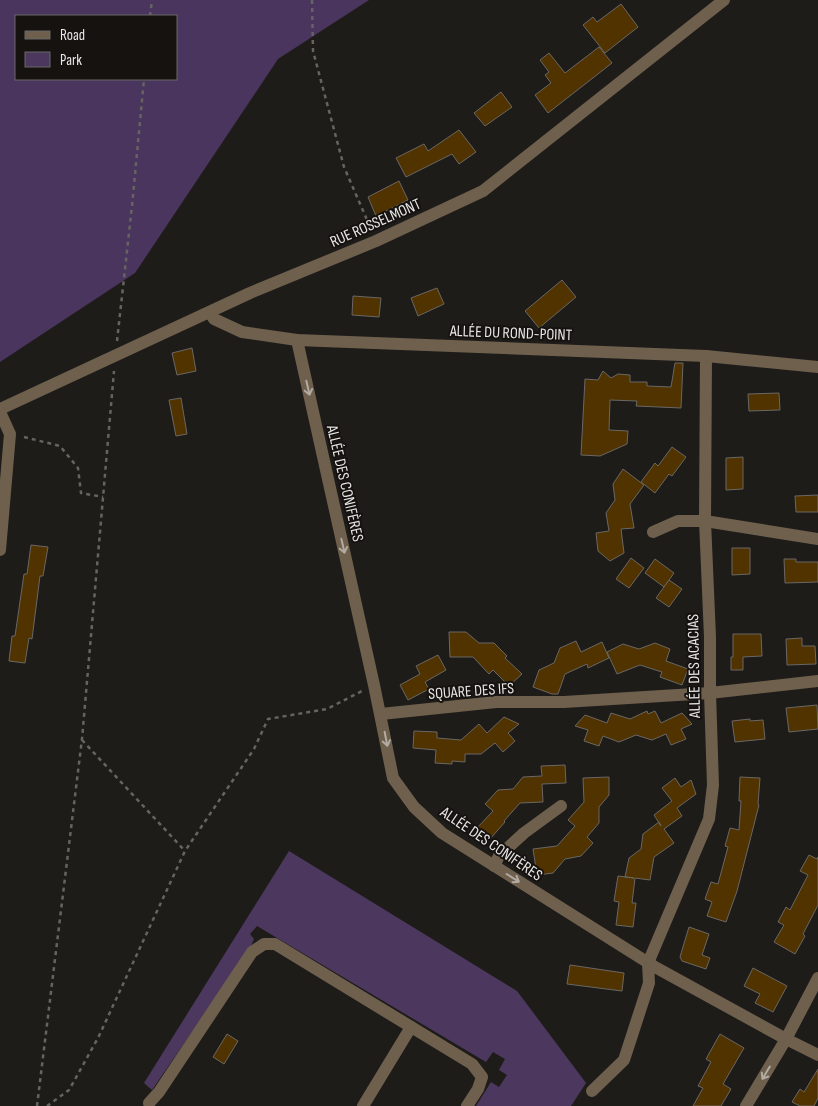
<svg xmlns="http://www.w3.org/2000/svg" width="818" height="1106" font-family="'Sofia Sans Condensed',sans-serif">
<rect width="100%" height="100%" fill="#1e1c19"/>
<path fill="#4c385f" d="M289 851 517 991 586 1083 571 1106H476L491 1082 499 1087 507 1075 499 1070 505 1059 493 1052 486 1062 257 926 250 934 254 939 251 946 152 1090 144 1083Z"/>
<path fill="#4a355f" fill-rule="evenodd" d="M0 0H369L278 59 135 273 0 362ZM16 16H176V79H16Z"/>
<g fill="#513300" stroke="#6a6764">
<path d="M621 4 638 27 605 53 583 25 593 17 597 22Z"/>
<path d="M599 47 612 63 548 113 535 95 551 83 545 75 549 72 540 60 549 53 565 73Z"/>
<path d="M501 92 512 107 485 126 474 113Z"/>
<path d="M459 130 476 152 459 164 452 154 406 177 396 158 424 144 428 151Z"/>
<path d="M399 181 408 200 376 216 368 197Z"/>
<path d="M562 280 576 297 539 328 525 311Z"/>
<path d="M437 288 444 304 418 316 411 298Z"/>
<path d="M353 296 381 298 379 317 352 315Z"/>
<path d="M192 348 196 371 177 375 172 353Z"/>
<path d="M675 363H683L681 408 636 406 637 401 610 400 609 430 628 431 627 444 600 456 581 455 585 379 598 380 603 371 611 378 618 374 630 375V382H647V386L671 387Z"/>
<path d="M779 393 780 410 749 411 748 394Z"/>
<path d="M181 398 187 434 176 436 169 400Z"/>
<path d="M672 447 686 457 672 476 669 474 655 493 641 482 655 463 658 466Z"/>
<path d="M743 457V489L726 490V458Z"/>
<path d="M623 469 644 485 630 504 634 528 621 529 624 553 610 561 598 551 596 533 609 531 606 513 615 500 613 484Z"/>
<path d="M818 495V512H796L795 496Z"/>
<path d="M31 545 48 547 43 576H40L32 639 29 638 25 663 9 661 12 636H15L24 574H27Z"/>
<path d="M732 548H750V574L732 575Z"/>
<path d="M631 558 644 568 629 588 616 579Z"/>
<path d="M655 559 674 573 664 587 645 573Z"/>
<path d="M784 559H796V562H818V582L785 583Z"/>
<path d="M669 580 682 589 669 607 656 598Z"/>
<path d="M449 632H466L479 643H494L507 656 505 658 522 674 509 686 493 670 489 674 473 657H450Z"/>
<path d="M733 634H761L762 656 743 657V670H731V657H733Z"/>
<path d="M802 638V646H815L816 664 787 665 786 639Z"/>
<path d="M576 641 581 652 602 642 609 658 588 668 587 664 565 674 558 694H552L533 687 539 670 554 663 560 648Z"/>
<path d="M655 643 670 649 666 661 688 669 682 685 660 677 662 672 640 665 617 674 607 652 623 644 639 649Z"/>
<path d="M438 655 446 670 425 682 429 689 408 700 400 685 420 674 416 666Z"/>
<path d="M817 705 818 729 789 732 786 708Z"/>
<path d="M647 711 648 714 655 711 661 723 682 713 692 724 681 729 686 739 671 745 666 734 652 740 636 735 619 742 603 736 599 746 584 741 588 730 575 726 585 715 607 723 611 713 630 719Z"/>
<path d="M504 717 519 724 508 733 515 741 503 752 495 743 481 754H465V762L452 761V764L435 763 436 750 413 748 414 731 437 732V738L461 740 479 724 487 733Z"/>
<path d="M750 719V721L763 720 765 739 735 742 732 721Z"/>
<path d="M565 765 566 783 542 784 543 802 520 803 504 821 505 822 490 839 477 828 493 811 485 804 498 790 513 789 523 777 542 776 541 766Z"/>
<path d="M609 777V795L599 807V823L587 837 593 843 581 856 565 859 553 873 537 875 533 849 557 846 575 826 568 820 584 802 583 778Z"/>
<path d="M740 777 760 778 758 804 759 805 737 891 726 922 707 916 712 902 705 899 711 882 718 884 728 847 725 846 730 828 739 830 741 801H739Z"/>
<path d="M675 778 681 787 691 780 696 794 677 808 682 816 664 829 674 843 654 857 650 880 635 878 632 903H636L633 927 616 925 619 902 614 901 618 876 634 878 625 877 629 858 641 849 643 834 659 822 661 826 654 815 672 801 662 788Z"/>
<path d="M809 855 817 859 818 857V905L803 934 805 936 795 954 774 942 784 925 778 922 786 907 790 910 808 875 800 871Z"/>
<path d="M689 927 709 934 702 955 710 958 706 969 682 961 680 957Z"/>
<path d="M570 965 624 973 622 991 567 984Z"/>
<path d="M753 968 787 986 773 1012 755 1003 760 994 744 986Z"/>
<path d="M227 1034 238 1041 224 1064 213 1057Z"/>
<path d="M720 1034 744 1048 723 1084 731 1089 721 1106H693L703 1088 698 1086 711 1062 706 1059Z"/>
<path d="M818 1069V1098L814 1106H800L792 1102 800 1089 804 1092Z"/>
</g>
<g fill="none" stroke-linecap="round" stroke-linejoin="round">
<g stroke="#666461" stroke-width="2.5" stroke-dasharray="4 4" stroke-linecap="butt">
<path d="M312 0 313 51 344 167 371 229"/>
<path d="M150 16 152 0"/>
<path d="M117 341 132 206 144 79"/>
<path d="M24 437 60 446 78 468 81 493 103 497"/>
<path d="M82 740 185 851"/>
<path d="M37 1106 82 739 114 371"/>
<path d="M47 1106 69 1090 98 1038 185 851 254 749 268 719 327 709 362 691"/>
</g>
<g stroke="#6f604e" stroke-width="12">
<path d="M210 313 214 319 242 332 297 340 706 356 818 367"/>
<path d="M297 340 374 685 393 778 414 807 442 833 655 967 786 1039 818 1055"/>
<path d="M0 409 250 293 376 241 483 191 724 0"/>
<path d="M0 412 10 434 0 550"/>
<path d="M653 532 678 521H705L818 539"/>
<path d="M381 714 496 702H564L710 693 818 681"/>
<path d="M494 866 499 856 524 833 561 806"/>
<path d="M592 1091 624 1060 649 983 648 963 709 819 713 785 710 693V637L705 521 706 356"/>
<path d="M149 1103 159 1092 252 952 264 944H275L472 1064 482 1077 478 1089 467 1106"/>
<path d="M363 1106 411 1027"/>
<path d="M746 1106 786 1039 818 978"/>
</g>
</g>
<defs><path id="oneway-shaft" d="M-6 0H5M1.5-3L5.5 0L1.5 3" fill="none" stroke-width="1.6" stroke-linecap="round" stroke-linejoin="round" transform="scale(1.25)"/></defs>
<g stroke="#b2aba2">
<use href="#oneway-shaft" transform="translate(308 388) rotate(77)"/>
<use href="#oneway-shaft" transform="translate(343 546) rotate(77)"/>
<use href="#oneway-shaft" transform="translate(386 739) rotate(79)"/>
<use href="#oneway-shaft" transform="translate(513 878) rotate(32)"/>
<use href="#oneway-shaft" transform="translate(766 1073) rotate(121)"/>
</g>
<g text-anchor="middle" stroke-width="4" stroke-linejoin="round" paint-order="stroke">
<g font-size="16" fill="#e9e8e6" stroke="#151210">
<text transform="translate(375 222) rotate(-24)" y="6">RUE ROSSELMONT</text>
<text transform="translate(511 332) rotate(2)" y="6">ALLÉE DU ROND-POINT</text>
<text transform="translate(346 483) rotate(77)" y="6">ALLÉE DES CONIFÈRES</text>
<text transform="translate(693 666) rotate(-91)" y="6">ALLÉE DES ACACIAS</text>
<text transform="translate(471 690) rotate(-4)" y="6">SQUARE DES IFS</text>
<text transform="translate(492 843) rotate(34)" y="6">ALLÉE DES CONIFÈRES</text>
</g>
</g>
<rect x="15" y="15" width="162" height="65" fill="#151210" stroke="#6a6866"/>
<rect x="25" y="31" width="25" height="8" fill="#6f604e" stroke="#6a6866"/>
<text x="60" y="40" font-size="15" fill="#e9e8e6">Road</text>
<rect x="25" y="52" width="25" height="15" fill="#4c385f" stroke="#6a6866"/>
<text x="60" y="65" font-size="15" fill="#e9e8e6">Park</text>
</svg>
